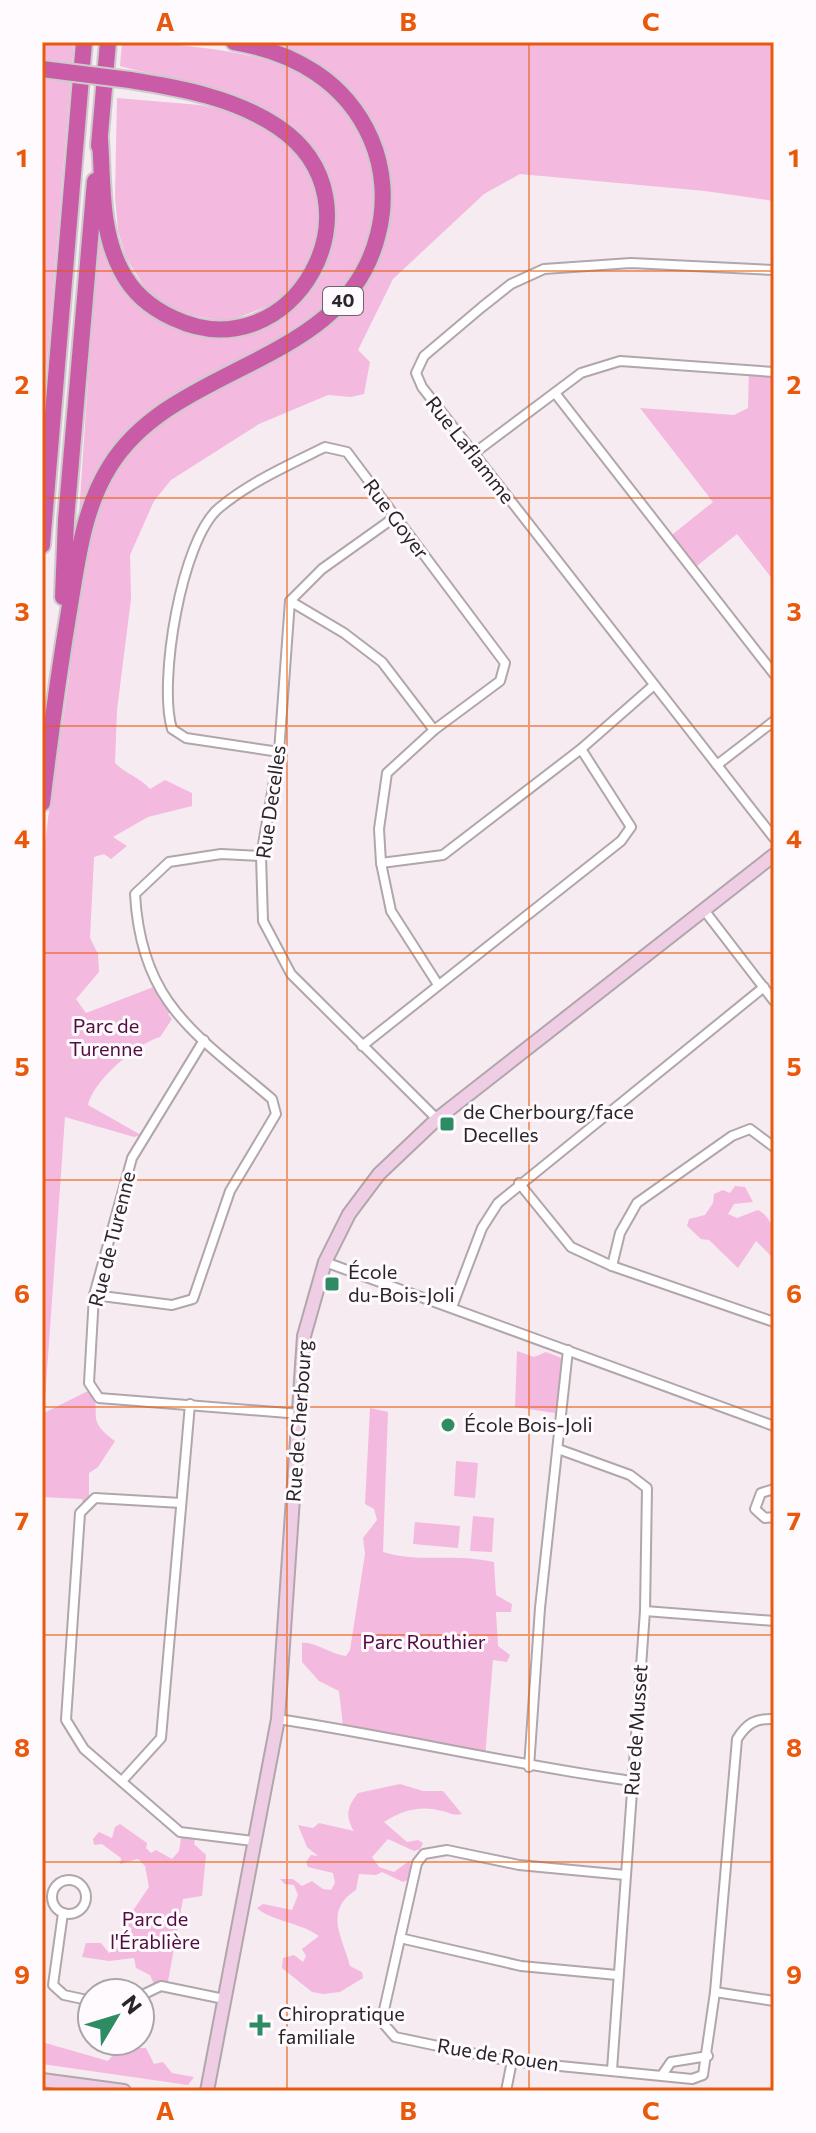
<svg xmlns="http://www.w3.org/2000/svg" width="816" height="2133" font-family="Commissioner,sans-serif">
<rect width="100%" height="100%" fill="#f6ebf1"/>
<g fill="#f4b9de">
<path d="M42 42H74L42 423Z"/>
<path d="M151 42C228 51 341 55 366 147 415 329 241 337 138 420 110 443 97 483 82 514H79L98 231 101 230 110 258 181 327C203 324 267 323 283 314 347 282 349 180 300 135 252 92 180 82 120 66L122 43Z"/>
<path d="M275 42H774V201L705 191 520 174 484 194 393 279 358 350 370 362 364 394 351 397 328 395 259 424 171 480 154 501 130 555 131 599 117 710 115 763C126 774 138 776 150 789L165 780 192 793V806L148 817 113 837 127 846 111 859 104 854 94 857 90 938 98 954 99 972 76 999 86 1013 156 986 173 1009 168 1014 172 1019 160 1037C137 1043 93 1081 88 1105L141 1135 134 1137 65 1117 44 1413 92 1389C102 1416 85 1419 115 1441L98 1467 89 1473V1504L84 1508 82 1499 42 1497C42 1359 42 1221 42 1083 42 1014 37 944 42 875 47 810 60 744 69 678 77 619 82 537 110 484 169 372 337 377 381 254 392 222 395 188 386 156 371 100 327 62 275 42Z"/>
<path d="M117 98 200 105 237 113 277 133 305 159 321 196 320 227 307 273 276 303 227 322 175 312 149 294 126 258 118 231 115 196Z"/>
<path d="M749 370 774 372V581L737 534 693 569 668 538 713 502 640 408 734 415 748 408Z"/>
<path d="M735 1186 745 1187 753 1202 734 1204 728 1214 737 1218 758 1210C776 1219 774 1240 774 1259L756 1241 738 1268 709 1240 701 1239 687 1226 689 1219 705 1215 713 1203 714 1194 723 1190 730 1193Z"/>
<path d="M517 1351 534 1357 546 1352 564 1359 555 1413 515 1407Z"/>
<path d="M370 1408 388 1412 383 1552C417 1563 456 1553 494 1562L496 1595 512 1604 511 1612H496L498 1646 510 1655 507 1662 493 1660 485 1757 347 1730 343 1726 339 1691 319 1681 302 1662V1643C315 1641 331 1655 346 1656L350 1650 365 1554 363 1538 377 1520 374 1509 365 1504Z"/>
<path d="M456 1461 478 1463 475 1498 454 1496Z"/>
<path d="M473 1516 494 1518 492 1552 470 1551Z"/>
<path d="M415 1522 460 1526 458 1548 413 1544Z"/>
<path d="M400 1784 423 1791H443L462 1814C453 1816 451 1813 442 1811 420 1805 403 1810 384 1822L407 1842 418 1840 423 1843 420 1849 414 1851 388 1839 372 1857 379 1867 394 1872 409 1861 412 1868 409 1879 403 1882 382 1872 376 1875 359 1874 356 1890C323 1911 343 1937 350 1966L362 1972 363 1978 340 1992 323 1994 312 1992 282 1968 283 1958 294 1955 303 1962 306 1956 302 1949 319 1936C301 1923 269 1920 257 1908L263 1904 292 1910 298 1895 294 1885 285 1884 280 1879H293L302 1886 312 1881 323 1889 331 1890 335 1883 333 1873 308 1867 306 1862 311 1855 318 1856 307 1847 298 1825 313 1828 319 1823 354 1831C345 1816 347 1807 358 1793Z"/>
<path d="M120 1824 147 1843 146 1848 151 1853 156 1850 172 1859 179 1851 182 1833 196 1834 194 1844 206 1855 202 1896 183 1899 167 1987 155 1986 150 1975 136 1968 134 1958 109 1961 82 1957 86 1943H101L109 1953 123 1944 130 1915 149 1887 145 1866 138 1859 120 1864 121 1858 102 1844 94 1845 93 1839 99 1832 112 1838 115 1827Z"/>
<path d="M42 2042 108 2061 119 2048H146L154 2064 163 2062 172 2073 194 2077 188 2085 42 2064Z"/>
</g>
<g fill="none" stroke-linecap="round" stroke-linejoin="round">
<defs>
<g id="street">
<path d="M774 270 631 263 544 269 511 284 482 307 424 356 416 373 422 387 774 838"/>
<path d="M555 393 774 674"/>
<path d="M473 454 581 373 620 361 774 372"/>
<path d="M395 517 322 569 290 601 279 752 261 856 263 921 291 974 437 1119"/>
<path d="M290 601 344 633 382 662 434 730"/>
<path d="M279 752 186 738 172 729C158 683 181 540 219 508 250 482 289 465 325 447L347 452 505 663 500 681 434 730 387 773 379 829 381 863 391 911 437 983"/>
<path d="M717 765 774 721"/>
<path d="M381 863 443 855 581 749 654 685"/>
<path d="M704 910 774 1001"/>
<path d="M204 1040 132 1158 94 1295 89 1383 99 1398 300 1414"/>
<path d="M362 1046 621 841 631 827 581 749"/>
<path d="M519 1183 571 1247 612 1266 774 1322"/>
<path d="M325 1262 774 1426"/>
<path d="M612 1266 620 1233 637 1203 732 1136 750 1129 774 1147"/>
<path d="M94 1295 172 1305 193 1299 230 1191 276 1114 272 1099C196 1034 141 1004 135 894L169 862 221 854 261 856"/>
<path d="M452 1307 482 1228 498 1203 764 987"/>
<path d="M558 1449 630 1475 647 1488 645 1611 612 2070"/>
<path d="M774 1489 761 1493 755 1509 765 1518 774 1517"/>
<path d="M181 1503 95 1498 80 1513 66 1720 84 1749 180 1832 253 1841"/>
<path d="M645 1611 774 1621"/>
<path d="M278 1719C397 1737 513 1765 632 1781"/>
<path d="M529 1767 540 1608 568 1350"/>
<path d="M122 1781 161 1738 190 1404"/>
<path d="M625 1875 519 1865 447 1850 424 1854 417 1863 384 2010 383 2023 395 2037 509 2061 692 2079 703 2075 715 1992 737 1739C747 1723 756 1718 774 1719"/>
<circle cx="69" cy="1897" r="17"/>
<path d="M63 1913 53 1985 64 1995 92 2001"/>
<path d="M400 1938 521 1966 617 1975"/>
<path d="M715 1992 774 2001"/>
<path d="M140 1996 161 1986 224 1999"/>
<path d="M662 2075 671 2062 708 2056"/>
<path d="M506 2091 512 2061"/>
</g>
<g id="secondary">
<path d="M42 2080 124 2091"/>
<path d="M207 2091 278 1719 304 1336 325 1262 349 1214 379 1174 437 1119 774 855"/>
</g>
<g id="highway">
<path d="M100 139C103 182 100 230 121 270 132 292 151 308 173 318 293 375 389 202 278 127 235 98 181 88 130 80"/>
<path d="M99 146 108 42"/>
<path d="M42 545 84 42"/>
<path d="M63 597 66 520 95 181"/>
<path d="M42 803C50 737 59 671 70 605 78 557 84 507 110 466 175 361 346 367 378 234 386 203 384 169 371 139 346 81 293 52 234 42"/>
</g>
</defs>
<use href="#street" stroke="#b0a6ac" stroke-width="12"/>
<use href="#secondary" stroke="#b0a6ac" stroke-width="16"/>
<use href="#highway" stroke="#cccbcb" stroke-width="20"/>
<use href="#street" stroke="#fff" stroke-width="8"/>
<use href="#secondary" stroke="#efcee5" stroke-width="12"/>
<use href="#highway" stroke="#ca5ca7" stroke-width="16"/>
<defs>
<path id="highway-bridge" d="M42 69 130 80"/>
</defs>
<use href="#highway-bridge" stroke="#cccbcb" stroke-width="20" stroke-linecap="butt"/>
<use href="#highway-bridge" stroke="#ca5ca7" stroke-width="16"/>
</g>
<path fill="none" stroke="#e8590c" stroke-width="2" stroke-opacity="0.55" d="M287 42V2091M529 42V2091M42 271H774M42 498H774M42 726H774M42 953H774M42 1180H774M42 1407H774M42 1635H774M42 1862H774"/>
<g fill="#2e8c64" stroke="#fffafd" stroke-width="3">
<rect x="439" y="1116" width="16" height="16" rx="4"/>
<rect x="324" y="1276" width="16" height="16" rx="4"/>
<circle cx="448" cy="1425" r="8"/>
<path d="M256 2013h8v8h8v8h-8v8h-8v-8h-8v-8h8z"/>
</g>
<g text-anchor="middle" stroke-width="6" stroke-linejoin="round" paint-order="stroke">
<rect fill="#fffafd" stroke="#6a6568" stroke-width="2" x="323" y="287" width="40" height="28" rx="6"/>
<g font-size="18" font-weight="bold" fill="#2a2528">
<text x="343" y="307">40</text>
</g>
<g font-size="20" fill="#2a2528" stroke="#fffafd">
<text transform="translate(470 450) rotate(52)" y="7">Rue Laflamme</text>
<text transform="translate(396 519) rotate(53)" y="7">Rue Goyer</text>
<text transform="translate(271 802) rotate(-82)" y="7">Rue Decelles</text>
<text transform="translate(112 1239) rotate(-76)" y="7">Rue de Turenne</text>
<text transform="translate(299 1421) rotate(-86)" y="7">Rue de Cherbourg</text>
<text transform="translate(636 1730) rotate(-86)" y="7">Rue de Musset</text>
<text transform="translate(498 2055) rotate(9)" y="7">Rue de Rouen</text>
</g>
<g font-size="20" fill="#510b3f" stroke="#fffafd">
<text x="106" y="1033">Parc de<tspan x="106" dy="23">Turenne</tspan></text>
<text x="424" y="1649">Parc Routhier</text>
<text x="155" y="1926">Parc de<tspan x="155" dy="23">l'Érablière</tspan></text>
</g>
<g font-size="20" fill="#2a2528" stroke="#fffafd" text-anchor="start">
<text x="463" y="1119">de Cherbourg/face<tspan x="463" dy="23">Decelles</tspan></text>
<text x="348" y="1279">École<tspan x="348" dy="23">du-Bois-Joli</tspan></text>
<text x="464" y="1432">École Bois-Joli</text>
<text x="278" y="2021">Chiropratique<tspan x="278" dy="23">familiale</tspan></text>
</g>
</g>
<rect width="816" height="2133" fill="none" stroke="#fffafd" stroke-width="88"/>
<g transform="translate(116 2017) rotate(52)"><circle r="38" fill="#fffafd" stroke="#aaa5a8" stroke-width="2"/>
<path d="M0-6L14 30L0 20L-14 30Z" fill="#2e8c64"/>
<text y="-12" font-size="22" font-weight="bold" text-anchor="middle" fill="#2a2528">N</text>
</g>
<rect x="44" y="44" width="728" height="2045" fill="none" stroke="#e8590c" stroke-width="3"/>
<g font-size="26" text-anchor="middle" font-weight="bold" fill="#e8590c">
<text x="165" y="31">A</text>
<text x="408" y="31">B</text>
<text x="651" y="31">C</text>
<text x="22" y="167">1</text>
<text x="794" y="167">1</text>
<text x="22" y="394">2</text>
<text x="794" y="394">2</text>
<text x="22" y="621">3</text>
<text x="794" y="621">3</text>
<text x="22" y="848">4</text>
<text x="794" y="848">4</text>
<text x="22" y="1076">5</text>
<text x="794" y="1076">5</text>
<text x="22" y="1303">6</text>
<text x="794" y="1303">6</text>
<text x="22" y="1530">7</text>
<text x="794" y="1530">7</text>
<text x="22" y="1757">8</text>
<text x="794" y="1757">8</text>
<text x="22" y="1984">9</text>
<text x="794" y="1984">9</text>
<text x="165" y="2120">A</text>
<text x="408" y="2120">B</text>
<text x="651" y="2120">C</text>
</g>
</svg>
